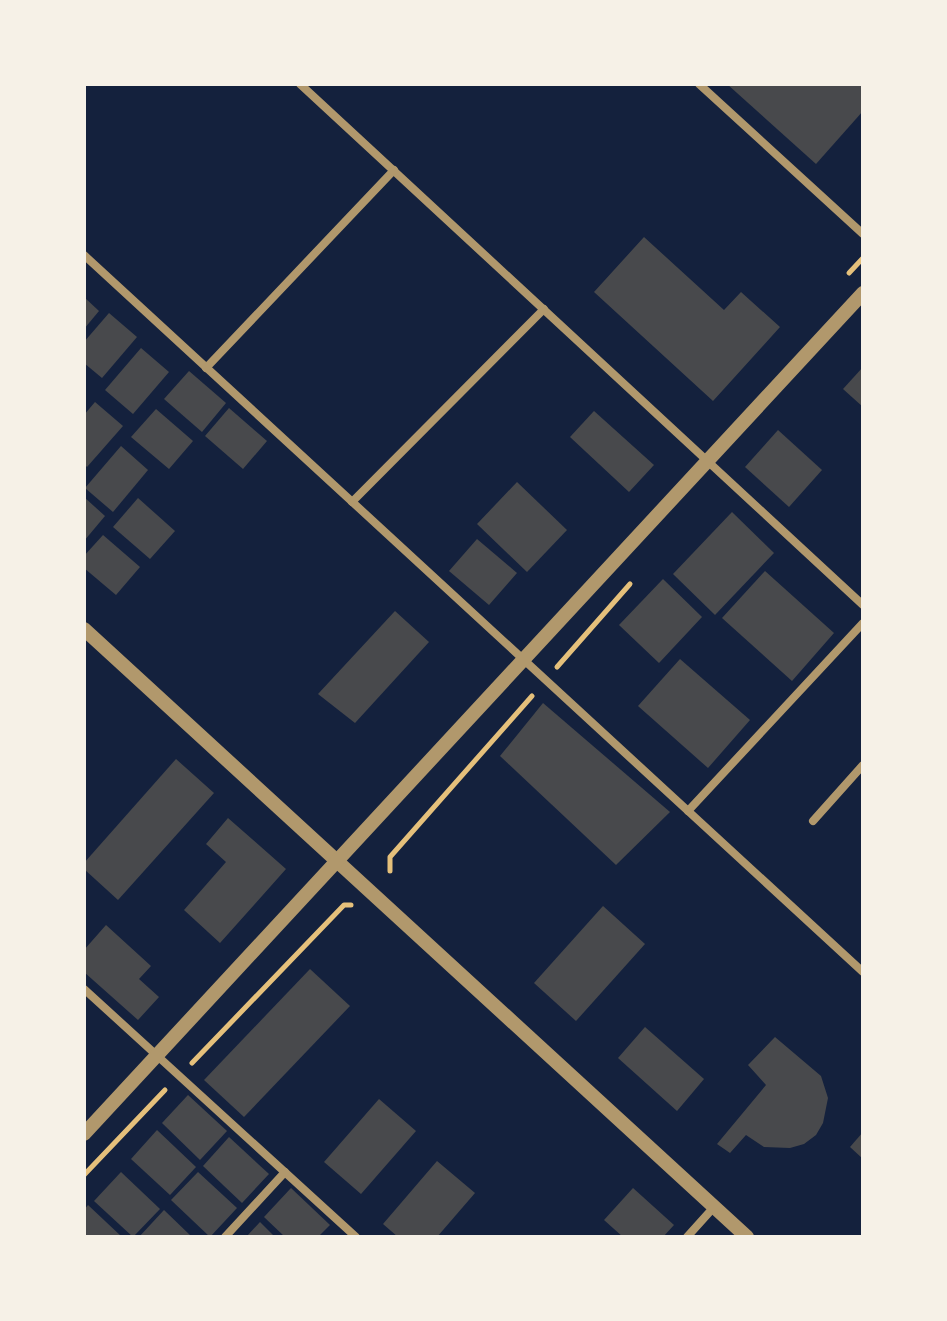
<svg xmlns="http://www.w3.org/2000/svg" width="947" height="1321" font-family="Ubuntu,sans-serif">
<rect width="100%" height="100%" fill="#14213d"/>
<g fill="#48494c">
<path d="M727 84H863V111L816 164Z"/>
<path d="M644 237 724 310 741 292 780 327 713 401 594 292Z"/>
<path d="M84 297 99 311 84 329Z"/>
<path d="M109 313 137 337 102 378 84 363V342Z"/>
<path d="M141 348 169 372 133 414 105 390Z"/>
<path d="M863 367V407L843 389Z"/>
<path d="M189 371 226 403 202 432 164 399Z"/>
<path d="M95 402 123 426 87 467 84 464V415Z"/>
<path d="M229 408 267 441 243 469 205 436Z"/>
<path d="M156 409 193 441 169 469 131 437Z"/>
<path d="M594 411 654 465 629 492 570 437Z"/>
<path d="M778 430 822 470 789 507 745 467Z"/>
<path d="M121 446 148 470 113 512 85 488Z"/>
<path d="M517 482 567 530 527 572 477 524Z"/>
<path d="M84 497 105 516 84 541Z"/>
<path d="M138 498 175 531 150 559 113 527Z"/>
<path d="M732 512 774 553 715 615 673 574Z"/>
<path d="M103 535 140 567 116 595 84 568V556Z"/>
<path d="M477 539 517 573 489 605 449 571Z"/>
<path d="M765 571 834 633 792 681 722 618Z"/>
<path d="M663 579 702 617 659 663 619 625Z"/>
<path d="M395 611 429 642 355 723 318 694Z"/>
<path d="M680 659 750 720 708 768 638 706Z"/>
<path d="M543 703 670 812 616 865 500 756Z"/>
<path d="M176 759 214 793 118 900 84 869V863Z"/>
<path d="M228 818 286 869 220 943 184 910 226 862 206 844Z"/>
<path d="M603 906 645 944 576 1021 534 983Z"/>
<path d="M106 925 151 966 139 979 159 997 138 1020 84 972V950Z"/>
<path d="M310 969 350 1006 244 1117 204 1080Z"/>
<path d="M645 1027 704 1079 677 1111 618 1058Z"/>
<path d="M775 1037 821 1076 828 1098 823 1123 816 1135 804 1144 790 1148 764 1147 746 1135 730 1153 717 1144 766 1085 748 1065Z"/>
<path d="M188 1095 227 1131 200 1160 162 1123Z"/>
<path d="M379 1099 416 1131 361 1194 324 1162Z"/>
<path d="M157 1130 196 1167 170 1195 131 1159Z"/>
<path d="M863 1132V1159L850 1147Z"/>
<path d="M229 1137 269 1174 242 1203 203 1166Z"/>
<path d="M437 1161 475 1193 437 1237H398L383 1224Z"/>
<path d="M121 1172 160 1209 133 1237 94 1201Z"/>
<path d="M198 1172 237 1208 210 1237 171 1200Z"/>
<path d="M291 1188 330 1225 318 1237H285L264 1217Z"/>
<path d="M633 1188 674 1225 663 1237H623L604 1220Z"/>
<path d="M88 1205 122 1237H84V1210Z"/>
<path d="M164 1210 192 1237H139Z"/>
<path d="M260 1222 275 1237H246Z"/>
</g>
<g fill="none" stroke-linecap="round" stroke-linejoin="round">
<g stroke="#e5c07b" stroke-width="5">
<path d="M849 273 863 258"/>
<path d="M557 667 630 584"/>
<path d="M390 871V857L532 696"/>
<path d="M192 1063 344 905H351"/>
<path d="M84 1175 165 1090"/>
</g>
<g stroke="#b1986c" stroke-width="8">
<path d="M300 84 863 605"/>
<path d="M699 84 863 234"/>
<path d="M84 255 863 972"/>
<path d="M206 368 394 170"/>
<path d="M352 502 544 309"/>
<path d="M688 811 863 623"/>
<path d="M813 821 863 765"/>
<path d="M84 989 356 1237"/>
<path d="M225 1237 285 1172"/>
<path d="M687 1237 714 1207"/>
</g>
<g stroke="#b1986c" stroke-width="14">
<path d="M84 629 747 1237"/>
<path d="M84 1134 863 293"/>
</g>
</g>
<rect width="947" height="1321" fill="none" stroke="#f6f1e7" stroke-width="172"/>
</svg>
